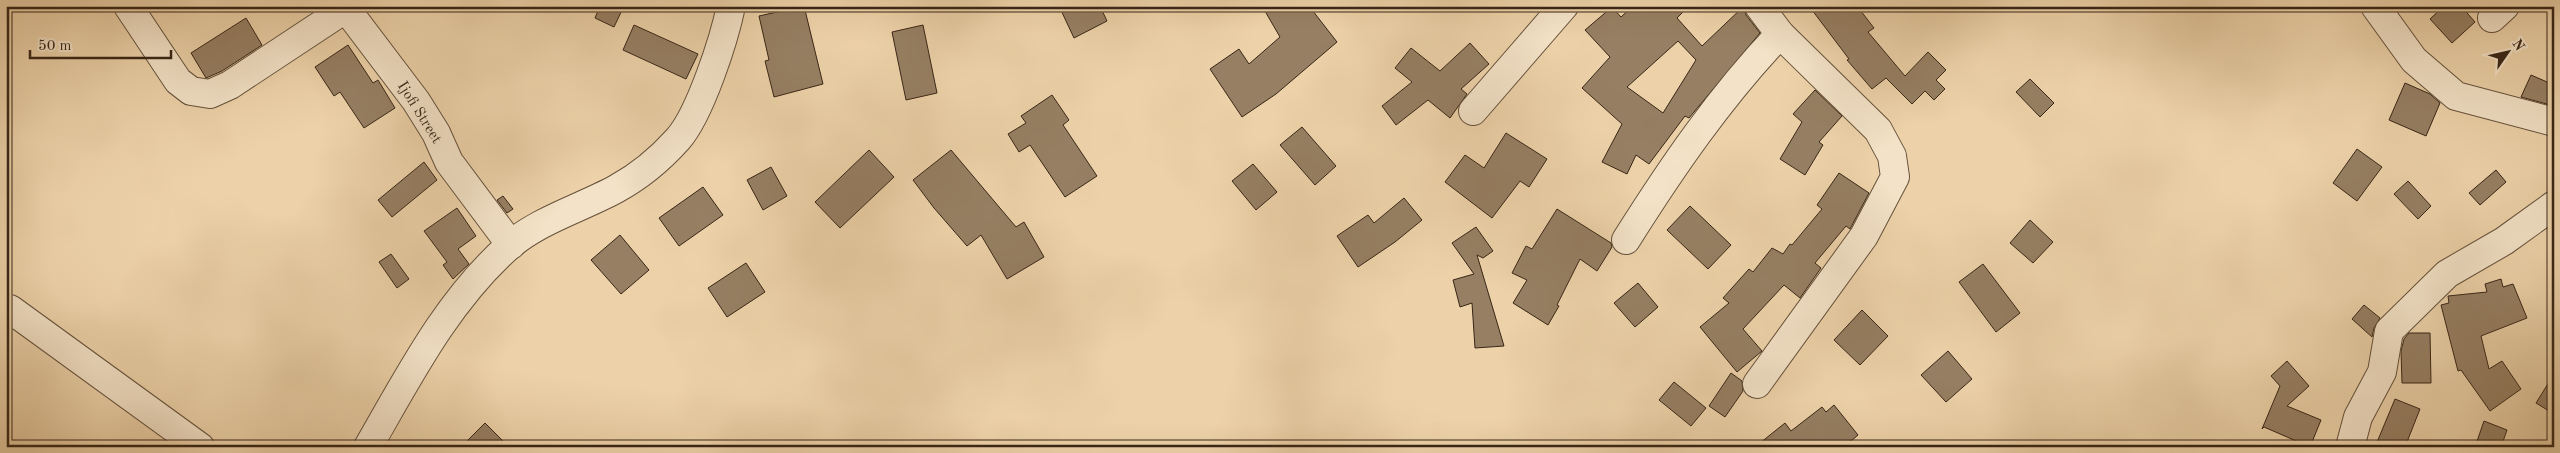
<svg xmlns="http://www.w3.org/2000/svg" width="2560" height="453" font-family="'Old Standard TT',serif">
<rect width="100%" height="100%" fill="#edd2a9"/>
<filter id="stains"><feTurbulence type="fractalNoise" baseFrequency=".004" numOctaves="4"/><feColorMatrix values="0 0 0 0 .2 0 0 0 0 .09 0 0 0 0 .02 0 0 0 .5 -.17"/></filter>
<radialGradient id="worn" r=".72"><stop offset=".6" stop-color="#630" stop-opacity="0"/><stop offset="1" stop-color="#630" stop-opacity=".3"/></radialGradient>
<g fill="#967f63" stroke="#382617" fill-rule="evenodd">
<path d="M600 6H624L614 27 595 18Z"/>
<path d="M804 6 823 84 774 97 765 61 769 60 759 16Z"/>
<path d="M1059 6H1100L1107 21 1074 38Z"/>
<path d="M1262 6H1309L1337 42 1276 94 1242 117 1210 69 1239 49 1249 64 1280 37Z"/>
<path d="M1633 6H1689L1677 18 1702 46 1744 6 1746 15 1760 33 1689 118 1685 116 1649 164 1636 155 1627 174 1602 162 1622 124 1582 88 1610 57 1585 30 1612 7 1621 17ZM1678 41 1696 60 1663 113 1627 87Z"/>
<path d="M1809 6H1857L1874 28 1868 32 1905 76 1928 52 1946 70 1936 80 1945 89 1934 100 1925 91 1912 104 1886 78 1872 89 1847 60 1849 59Z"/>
<path d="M2444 6H2461L2475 22 2452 43 2430 19Z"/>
<path d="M246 18 262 45 222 71 206 78 191 53Z"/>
<path d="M634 25 698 54 686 79 623 50Z"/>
<path d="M923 25 937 93 906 100 892 32Z"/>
<path d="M1470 43 1489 64 1461 89 1467 94 1450 118 1428 100 1396 125 1382 106 1412 82 1395 68 1411 48 1440 71Z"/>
<path d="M348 45 373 83 378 80 395 108 364 128 340 92 334 96 315 67Z"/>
<path d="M2531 75 2554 85V96L2550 105 2521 97Z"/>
<path d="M2030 79 2054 103 2040 117 2016 92Z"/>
<path d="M2405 83 2430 94 2440 103 2426 136 2389 120Z"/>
<path d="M1815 90 1842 116 1819 142 1823 145 1805 175 1780 159 1802 122 1793 114Z"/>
<path d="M1052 95 1069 120 1063 125 1097 176 1065 197 1030 145 1019 152 1008 134 1026 123 1021 116Z"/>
<path d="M1302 127 1336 166 1315 185 1280 145Z"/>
<path d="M1506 133 1547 159 1529 187 1520 181 1492 218 1445 182 1465 155 1484 168Z"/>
<path d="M2357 149 2382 167 2357 201 2333 183Z"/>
<path d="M869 150 894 177 840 228 815 202Z"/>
<path d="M951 150 1016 227 1024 222 1044 257 1007 279 981 235 967 246 934 208 913 180Z"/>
<path d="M424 162 437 180 392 217 378 200Z"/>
<path d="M1253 164 1277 192 1256 210 1232 181Z"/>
<path d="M771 167 787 196 763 210 747 180Z"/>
<path d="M2496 170 2506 182 2480 205 2469 193Z"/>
<path d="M1839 173 1869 193 1850 229 1846 226 1815 263 1821 268 1800 298 1784 285 1743 329 1762 351 1737 372 1700 327 1729 303 1723 298 1749 269 1753 272 1772 248 1783 254 1790 244 1792 245 1822 209 1817 205Z"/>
<path d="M2408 181 2431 206 2418 219 2394 194Z"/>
<path d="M703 187 723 215 679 246 659 218Z"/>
<path d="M503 196 513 209 507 213 497 200Z"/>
<path d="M1404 198 1422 220 1395 242 1358 267 1337 236 1368 215 1374 223Z"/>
<path d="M1690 206 1731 245 1708 269 1667 230Z"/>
<path d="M457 208 476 236 458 249 469 264 453 279 443 265 447 262 424 231Z"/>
<path d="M1557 209 1611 243 1612 247 1597 271 1580 259 1557 305 1559 306 1548 325 1513 303 1527 280 1512 273 1526 246 1532 249Z"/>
<path d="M2030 220 2053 242 2033 263 2010 243Z"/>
<path d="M1476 227 1493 251 1483 258 1477 255 1504 346 1475 348 1472 303 1460 307 1453 280 1474 274 1452 243Z"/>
<path d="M620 235 649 270 621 294 591 260Z"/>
<path d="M391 254 409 279 397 288 379 262Z"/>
<path d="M746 263 765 292 727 317 708 288Z"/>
<path d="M1983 264 2020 313 1996 332 1959 282Z"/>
<path d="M2501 279 2503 287 2513 284 2527 318 2481 336 2489 369 2502 361 2521 389 2490 411 2461 370 2458 371 2441 305 2449 303 2448 296 2487 292 2485 284Z"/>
<path d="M1638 283 1658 307 1635 327 1614 303Z"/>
<path d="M2364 305 2380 318 2374 328 2372 337 2352 319Z"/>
<path d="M1862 310 1888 336 1860 365 1834 340Z"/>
<path d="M2409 333H2430L2431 383H2402L2401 351 2404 339Z"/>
<path d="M1948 351 1972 379 1946 402 1921 375Z"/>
<path d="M2287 361 2309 386 2287 406 2321 420 2310 447 2264 427 2262 429 2280 386 2271 376Z"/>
<path d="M1731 373 1742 381 1743 391 1725 417 1709 406Z"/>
<path d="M2554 374V414L2536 403Z"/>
<path d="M1674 382 1706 408 1691 426 1659 400Z"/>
<path d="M2395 399 2420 409 2405 447H2375Z"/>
<path d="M1834 405 1858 435 1844 447H1755L1785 423 1791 431 1822 407 1826 412Z"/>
<path d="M2484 421 2507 430 2501 447H2475Z"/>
<path d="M485 423 509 447H461Z"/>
</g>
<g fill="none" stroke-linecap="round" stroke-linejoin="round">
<defs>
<g id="minor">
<path d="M128 6 178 81 191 91 210 94 230 85 345 9"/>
<path d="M344 6 416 101 436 133 449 162 511 245"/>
<path d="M2375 6 2414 60 2456 96 2554 122"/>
<path d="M2492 18 2505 6"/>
<path d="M1473 111 1564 6"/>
<path d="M1626 240C1672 167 1720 97 1780 34"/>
<path d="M10 309 200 447"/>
<path d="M1757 384 1864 236 1895 177 1892 156 1878 130 1780 34 1759 6"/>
<path d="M368 447C409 376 447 301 509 246 539 220 581 208 616 189 638 177 661 158 678 139 700 114 724 40 731 6"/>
<path d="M2350 447 2358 417 2382 372 2389 331 2447 274 2504 241 2554 205"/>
</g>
</defs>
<use href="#minor" stroke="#65513c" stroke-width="30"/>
<use href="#minor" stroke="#f3e2c7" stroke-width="28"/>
</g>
<g text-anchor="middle" stroke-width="4.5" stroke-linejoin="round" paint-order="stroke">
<g font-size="15" fill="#382617" stroke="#f3e2c7">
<text transform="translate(420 112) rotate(58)" y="5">Ijofi Street</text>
</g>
</g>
<rect width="2560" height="453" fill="none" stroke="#edd2a9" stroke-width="25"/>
<rect x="8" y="8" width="2545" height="438" fill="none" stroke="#382617" stroke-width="2.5"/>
<rect x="12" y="12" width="2535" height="428" fill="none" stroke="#382617"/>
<g transform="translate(2508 52) rotate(56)" stroke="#f3e2c7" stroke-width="4" paint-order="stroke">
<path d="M0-4L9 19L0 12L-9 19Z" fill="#382617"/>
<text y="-8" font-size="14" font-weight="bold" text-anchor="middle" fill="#382617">N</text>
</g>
<path d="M30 50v8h141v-8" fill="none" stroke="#382617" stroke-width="2.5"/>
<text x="38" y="50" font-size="15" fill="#382617" stroke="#f3e2c7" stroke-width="4" paint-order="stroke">50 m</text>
<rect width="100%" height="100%" filter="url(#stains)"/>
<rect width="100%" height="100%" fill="url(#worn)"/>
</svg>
